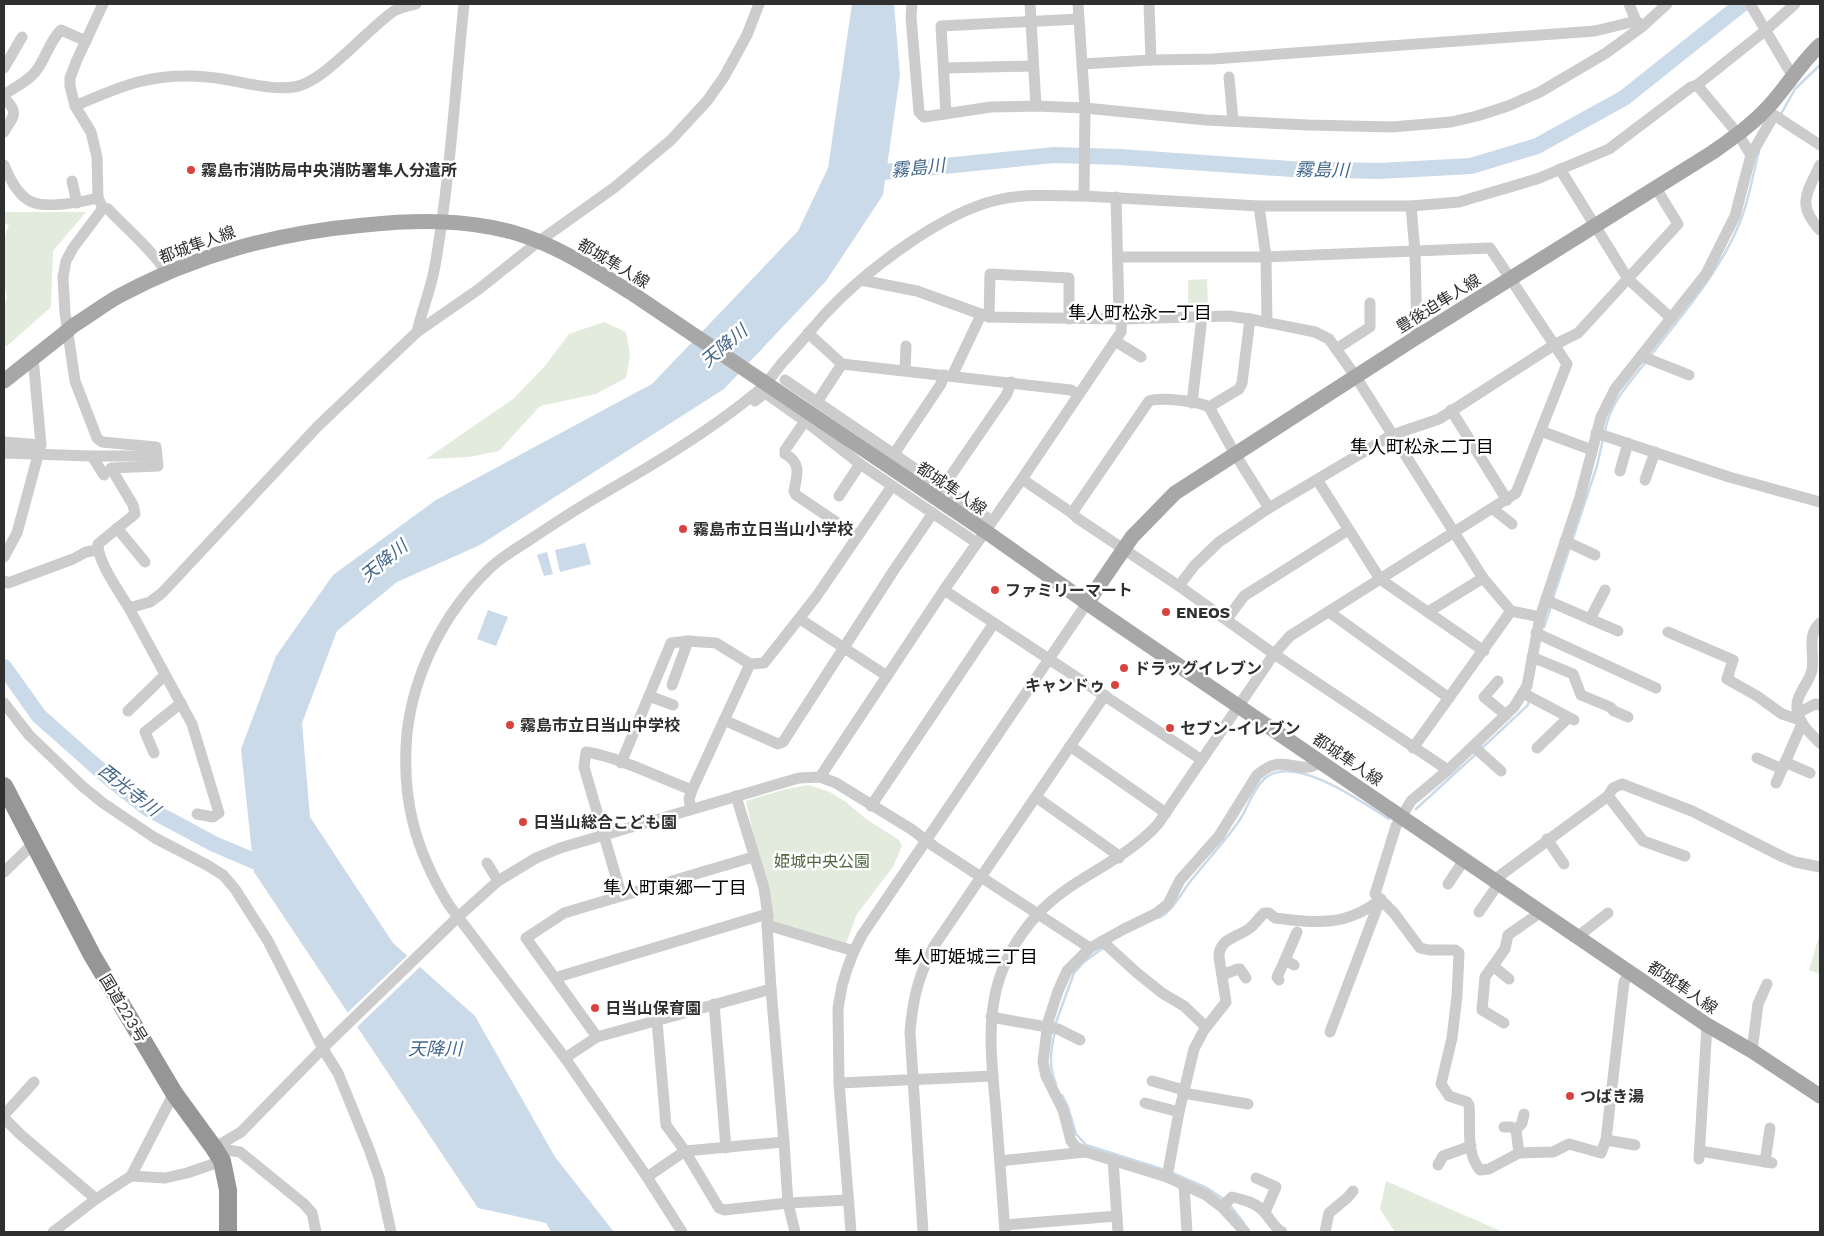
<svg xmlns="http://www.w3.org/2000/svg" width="1824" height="1236" font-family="'Work Sans','Noto Sans JP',sans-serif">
<rect width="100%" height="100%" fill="#fff"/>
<g fill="#e3ebdd">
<path d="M4 212H86L53 251 51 307 7 346H4V306L7 298 6 291 4 290V238L9 225 4 224Z"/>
<path d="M1207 279 1208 310 1188 309V280Z"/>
<path d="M604 322 626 332 630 355 626 378 596 394 540 406 499 451 469 457 426 459 513 399 545 366 569 334Z"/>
<path d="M808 785 830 792 846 802 866 819 899 840 902 846 893 867 857 914 845 946 772 925 746 801 786 789Z"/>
<path d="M1820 933V974L1809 970Z"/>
<path d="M1386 1181 1503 1232H1395L1380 1209Z"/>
</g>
<g fill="#cbdae9">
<path d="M852 4H894L900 75 883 195 826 281 724 389 480 545 397 582 337 631 302 723 310 817 393 943 475 1016 555 1157 614 1232H551L546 1223 478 1208 254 872 241 749 276 656 333 575 436 500 652 384 798 231 828 168Z"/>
<path d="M585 543 591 564 560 572 555 550Z"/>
<path d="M547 552 553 574 544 576 537 555Z"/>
<path d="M488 610 508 617 496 646 477 639Z"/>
</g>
<path fill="#fff" d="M409 954 422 965 356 1028 346 1014Z"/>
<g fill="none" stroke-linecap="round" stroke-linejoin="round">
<g stroke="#cbdae9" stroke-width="2.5">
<path d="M1781 114 1795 89 1820 65"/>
<path d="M1651 355C1683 313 1720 272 1740 222 1749 200 1753 174 1759 151"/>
<path d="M1605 431C1610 403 1629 383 1646 362"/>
<path d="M1572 541 1597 466 1603 439"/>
<path d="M1553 598 1570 547"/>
<path d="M1544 627 1551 606"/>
<path d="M1482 748 1528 705 1529 701"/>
<path d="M1416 809 1476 754"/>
<path d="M1159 918C1175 909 1182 891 1193 878 1209 858 1227 839 1241 818 1248 806 1254 788 1264 779 1294 752 1363 803 1389 819"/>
<path d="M1055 1025 1074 973 1084 962 1103 948"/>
<path d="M1055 1031C1051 1049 1048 1066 1056 1084"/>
<path d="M1062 1095 1068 1107 1076 1134 1086 1145 1165 1170"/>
<path d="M1170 1172 1207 1188 1225 1200"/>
<path d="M1229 1204 1244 1223"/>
</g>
<g stroke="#cbdae9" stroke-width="16">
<path d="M864 174 1054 155 1120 157 1291 169 1379 171 1471 166 1537 146 1624 98 1742 4"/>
<path d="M4 667 39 716 109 778 147 808 214 844 273 869"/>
</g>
<g stroke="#ccc" stroke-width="11">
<path d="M103 4 76 62 70 78V86L75 106 91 132 97 157 98 198 103 208 73 248 66 261 63 277 65 313 75 381 97 438 102 442 156 447 158 466 111 468 133 505 135 514 98 544C98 563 119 591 129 608L150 602 162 593 318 426 417 332 479 289 538 242 615 187 671 140 707 101 724 77 747 35 759 4"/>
<path d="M912 4 911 17 919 112 924 117 991 107 1036 106 1085 108 1206 120 1308 125 1392 127 1451 122 1477 116 1508 106 1540 92 1606 53 1643 26 1667 4"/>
<path d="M1030 4 1036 106"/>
<path d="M1149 4 1151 60"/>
<path d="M1629 4 1636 21 1642 25"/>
<path d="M1750 4 1792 75"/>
<path d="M1082 64 1151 60 1213 59 1595 31 1636 21"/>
<path d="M4 68 22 37"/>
<path d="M944 68 1033 66"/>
<path d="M1229 77 1233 121"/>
<path d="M4 95C14 87 28 82 36 71 46 58 49 42 61 30L86 41"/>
<path d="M4 98C20 113 13 116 4 132"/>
<path d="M75 106C123 85 154 72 207 77 236 79 266 91 294 87 325 82 367 29 394 11 401 7 408 6 416 4"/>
<path d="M946 114 941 26 1079 19"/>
<path d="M1751 155 1774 115 1820 145"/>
<path d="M4 165C9 178 19 197 32 202 49 209 81 202 98 198"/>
<path d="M1820 165C1807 193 1796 204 1820 230"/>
<path d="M1560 169 1628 279 1671 318"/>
<path d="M72 181 77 203"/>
<path d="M1084 196 1259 206H1411L1459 202 1537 179 1609 149 1691 87 1697 85 1766 30 1795 4"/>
<path d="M1259 206 1266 257 1267 322"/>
<path d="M1411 206 1415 252 1417 337"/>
<path d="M103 208 108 209C128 230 151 249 167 273"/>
<path d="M861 280 917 291 989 317 1122 319 1229 316 1250 319 1315 332 1329 339 1356 377 1483 578 1511 611 1540 617"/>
<path d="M989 317 990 274 1069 278V319"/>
<path d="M417 332C422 310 431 289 435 266 450 179 455 91 464 4"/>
<path d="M808 333 842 364 1071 390 1078 394"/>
<path d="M1115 341 1141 357"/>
<path d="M1336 349 1370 327V303"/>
<path d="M1641 356 1689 375"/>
<path d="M905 370 906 346"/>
<path d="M952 376 981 315"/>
<path d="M785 380 992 521"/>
<path d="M755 401 765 393 805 421 860 464 977 543"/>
<path d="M817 402 842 364"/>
<path d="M1192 403 1202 317"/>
<path d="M1209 407 1239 389 1242 383 1250 319"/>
<path d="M1451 410 1507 500"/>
<path d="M805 421 785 450V454C802 463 797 475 794 491L796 495 857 536"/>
<path d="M1541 431 1592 450"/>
<path d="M1596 433 1729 477 1820 502"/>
<path d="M4 442 41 445 33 357"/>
<path d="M4 453 90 456H156"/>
<path d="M894 454 941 384 944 375"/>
<path d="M92 456 104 475"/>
<path d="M1620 471 1628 443"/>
<path d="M1022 479 1072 513 1149 401C1161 397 1198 401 1209 407L1235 454 1269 508"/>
<path d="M1645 480 1655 452"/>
<path d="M1318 481 1380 579 1484 651"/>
<path d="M943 487 1007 394 1011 382"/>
<path d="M839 496 860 464"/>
<path d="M1493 509 1512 524"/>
<path d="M1072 513 1077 518 1179 586"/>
<path d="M117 528 145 562"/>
<path d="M1565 541 1595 555"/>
<path d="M4 557 17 533 40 448"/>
<path d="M4 581 8 583 73 559 86 552 98 550"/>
<path d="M944 590 1202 760"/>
<path d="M1546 600 1618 631"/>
<path d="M129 608 192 724 219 813 213 817 197 814"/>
<path d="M1329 612 1449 698"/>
<path d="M1428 612 1483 578"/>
<path d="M800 619 887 676"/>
<path d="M1227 619 1244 596 1348 530"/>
<path d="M1590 619 1605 590"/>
<path d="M1820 623C1806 636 1815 653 1812 670 1809 684 1795 695 1797 709 1800 725 1810 733 1820 743"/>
<path d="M1668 632 1733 660 1727 679 1757 696 1782 714 1800 720"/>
<path d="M1536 633 1656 688"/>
<path d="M1532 657 1573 674 1581 695 1610 707 1614 711 1628 717"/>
<path d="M1498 681 1484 697 1506 715"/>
<path d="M672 685 688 641"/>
<path d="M1523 693 1574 720"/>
<path d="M649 696 673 705"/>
<path d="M4 703 29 735 82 786 103 803 155 838 207 865 223 875 235 889 268 941 323 1049 338 1073 369 1149 379 1177 391 1232"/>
<path d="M128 711 165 675"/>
<path d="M1798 713 1815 704 1820 705"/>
<path d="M724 720 778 744 783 742 894 570 933 513"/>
<path d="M1070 746 1166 813"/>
<path d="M1473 746 1501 771"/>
<path d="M1413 748 1511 611"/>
<path d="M1537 748 1568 718"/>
<path d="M154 753 145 732 181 703"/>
<path d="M1757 758 1782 769"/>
<path d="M1785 762 1810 773"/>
<path d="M621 763 671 643 688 641 716 643 750 664"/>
<path d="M1448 770 1274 654 1179 586 1194 566 1219 542 1269 508 1392 435 1439 419 1554 345 1578 333 1678 224 1656 188"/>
<path d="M820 777 944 590 1022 479 1121 332 1122 319 1119 314 1116 197"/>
<path d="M1776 783 1802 724"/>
<path d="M1608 796 1643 841 1685 856"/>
<path d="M1036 797 1115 853 1119 858"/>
<path d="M871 806 994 623"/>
<path d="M691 808 689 799 692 790 750 664 764 663 816 597 892 486"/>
<path d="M1547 839 1564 864"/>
<path d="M487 863 498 881"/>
<path d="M4 872 34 843"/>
<path d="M1494 880 1608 796 1613 788 1622 784 1692 811 1783 857 1795 862 1820 867"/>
<path d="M1448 884 1464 860"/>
<path d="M621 894 584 767 586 752C619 757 660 778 692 790"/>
<path d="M1479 912 1499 883"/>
<path d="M767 925 854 951"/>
<path d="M1577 937 1608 913"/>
<path d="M1102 941 1136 972 1162 993 1184 1006 1206 1027"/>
<path d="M1294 965 1285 960 1297 932"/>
<path d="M1493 966 1509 979"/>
<path d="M1630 973 1624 982 1606 1140 1601 1153 1569 1144 1553 1152 1519 1153 1489 1169 1480 1170C1465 1152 1471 1125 1469 1105L1467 1102 1449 1096 1441 1084 1452 1038 1457 996 1459 953 1455 950H1429L1420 948 1394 913 1375 894 1396 826 1411 801 1448 770 1514 707 1527 686 1540 617 1580 497 1601 417 1615 389 1706 274 1735 216 1751 155 1738 134 1697 85"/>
<path d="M1222 975 1238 969H1240L1246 978"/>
<path d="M556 979 561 976 767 914 768 916"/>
<path d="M1279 980 1277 977 1285 960"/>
<path d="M771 989 784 1142 788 1203 795 1232"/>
<path d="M714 1004 726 1148"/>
<path d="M991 1017 1058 1029 1080 1040"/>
<path d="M657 1021 666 1125 685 1151 719 1208 724 1210 788 1203 848 1200"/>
<path d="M1504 1023 1482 1010 1485 977 1505 949 1508 935 1541 912"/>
<path d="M1330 1032 1380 900"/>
<path d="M597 1037 526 938 564 913 753 857"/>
<path d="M1752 1051 1758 1004 1767 984"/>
<path d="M565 1058 597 1037 771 989 767 925 768 916 764 888 736 796"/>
<path d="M1152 1081 1184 1090"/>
<path d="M839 1083 993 1076"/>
<path d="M1183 1093 1248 1104"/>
<path d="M1145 1103 1179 1112"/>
<path d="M4 1115 34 1082"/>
<path d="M4 1118 21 1135 96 1199"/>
<path d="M1504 1127H1511L1516 1130"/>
<path d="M1606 1140 1635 1145"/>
<path d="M214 1148 241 1132 328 1043 458 917 498 881 536 858 560 848 799 778 820 777 836 783 911 829 935 847 1090 948"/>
<path d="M214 1148 240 1152 304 1204 312 1213 316 1232"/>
<path d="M1700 1151 1772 1163"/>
<path d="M1519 1153 1516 1130 1522 1123 1524 1114"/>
<path d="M1699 1159 1707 1025"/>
<path d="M1113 1160 1118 1232"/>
<path d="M1000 1161 1085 1152"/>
<path d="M1765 1162 1770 1128"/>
<path d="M1438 1165 1443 1156 1471 1146"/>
<path d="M131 1176 165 1178 187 1173 222 1161"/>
<path d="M647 1177 685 1151 784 1142"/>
<path d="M1167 1177 1179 1112 1194 1049 1204 1030 1226 1002 1219 957C1219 938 1237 938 1250 928 1255 924 1259 918 1264 913H1269L1275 918C1317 923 1346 927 1381 899"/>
<path d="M1256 1178 1276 1187 1265 1212"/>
<path d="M1184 1185 1187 1232"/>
<path d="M1222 1207 1232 1197C1245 1200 1257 1203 1265 1213 1271 1220 1274 1227 1282 1232"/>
<path d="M1005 1225 1117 1216"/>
<path d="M53 1232 96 1199 131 1176 174 1093"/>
<path d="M682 1232 647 1177 565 1058 449 905C415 850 401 798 407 733 414 672 444 613 488 570 500 558 514 550 528 541 549 527 570 513 592 500 649 467 706 434 757 392 767 384 774 373 782 363 797 347 811 330 825 314 864 272 941 213 997 200 1025 193 1056 196 1084 196L1085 108 1078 4"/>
<path d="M851 1232 839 1083 838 1008 842 986 847 969 854 951 862 935 1087 603"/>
<path d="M923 1232 910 1032C913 998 918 977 934 946L1105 695"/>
<path d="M1005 1232C1002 1192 999 1152 996 1111 989 1035 981 977 1037 915 1071 877 1123 863 1158 824L1274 654 1290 636 1516 493 1567 364 1490 248 1266 257H1118"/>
<path d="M1245 1232 1222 1207 1206 1195 1167 1177 1086 1152 1076 1147 1071 1141 1063 1110 1046 1076 1043 1062 1048 1022 1058 991 1067 971 1090 948 1124 929 1155 914 1168 904 1180 880 1219 836 1257 775C1262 771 1267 767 1274 765 1290 761 1306 774 1320 762"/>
<path d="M1325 1232 1329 1213 1347 1198 1353 1191"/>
</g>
<g stroke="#a7a7a7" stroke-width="15">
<path d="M74 325C89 316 103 305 119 296 197 254 277 233 365 225 414 220 464 219 512 232 555 244 595 270 633 294L985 531 1100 612 1707 1025 1752 1051 1820 1096"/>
<path d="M4 381 61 336"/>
<path d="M1087 603 1132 537 1175 493 1417 337 1713 152C1733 138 1754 123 1770 105 1788 85 1800 64 1820 45"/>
</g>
<path stroke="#969696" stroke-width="18" d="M4 786 92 955 174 1093 214 1148 222 1161 228 1190V1232"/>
<path stroke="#a7a7a7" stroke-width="15" d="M61 336 74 325"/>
</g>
<g fill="#d7443f" stroke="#fff" stroke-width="2">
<circle cx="191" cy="170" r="5"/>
<circle cx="683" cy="529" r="5"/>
<circle cx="995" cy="590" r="5"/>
<circle cx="1166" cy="612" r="5"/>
<circle cx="1124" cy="668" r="5"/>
<circle cx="1115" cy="685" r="5"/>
<circle cx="510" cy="725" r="5"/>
<circle cx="1170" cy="728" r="5"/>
<circle cx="523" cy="822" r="5"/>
<circle cx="595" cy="1008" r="5"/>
<circle cx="1570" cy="1096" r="5"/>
</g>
<g text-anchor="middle" stroke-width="5" stroke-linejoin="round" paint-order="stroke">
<g font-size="16" font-weight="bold" fill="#2f2f2f" stroke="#fff" text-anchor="start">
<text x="201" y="176">霧島市消防局中央消防署隼人分遣所</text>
<text x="693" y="535">霧島市立日当山小学校</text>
<text x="1005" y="596">ファミリーマート</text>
<text x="1176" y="618">ENEOS</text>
<text x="1134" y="674">ドラッグイレブン</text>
<text x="1105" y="691" text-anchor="end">キャンドゥ</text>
<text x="520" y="731">霧島市立日当山中学校</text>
<text x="1180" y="734">セブン-イレブン</text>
<text x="533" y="828">日当山総合こども園</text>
<text x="605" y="1014">日当山保育園</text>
<text x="1580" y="1102">つばき湯</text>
</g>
<g font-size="16" fill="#2f2f2f" stroke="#fff">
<text transform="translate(197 244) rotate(-20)" y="6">都城隼人線</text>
<text transform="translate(614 263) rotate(31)" y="6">都城隼人線</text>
<text transform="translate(1438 303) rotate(-32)" y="6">豊後迫隼人線</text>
<text transform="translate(952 488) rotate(34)" y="6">都城隼人線</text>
<text transform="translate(1348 759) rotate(34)" y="6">都城隼人線</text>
<text transform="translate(1683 987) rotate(34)" y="6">都城隼人線</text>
<text transform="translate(124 1008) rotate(59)" y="6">国道223号</text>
</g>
<g font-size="16" fill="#4e673f" stroke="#fff">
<text x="822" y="867">姫城中央公園</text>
</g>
<g font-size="18" font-style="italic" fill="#43678a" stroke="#fff">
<text transform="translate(918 168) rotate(-6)" y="6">霧島川</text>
<text transform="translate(1322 170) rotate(1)" y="6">霧島川</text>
<text transform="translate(724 346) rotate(-40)" y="6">天降川</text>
<text transform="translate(384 561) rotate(-39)" y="6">天降川</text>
<text transform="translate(129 790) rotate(38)" y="6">西光寺川</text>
<text x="435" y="1055">天降川</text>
</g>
<g font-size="18" fill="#000" stroke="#fff">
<text x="1140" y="319">隼人町松永一丁目</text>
<text x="1422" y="453">隼人町松永二丁目</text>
<text x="675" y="894">隼人町東郷一丁目</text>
<text x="966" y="963">隼人町姫城三丁目</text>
</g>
</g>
<rect width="1824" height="1236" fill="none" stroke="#2f2f2f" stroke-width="10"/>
</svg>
